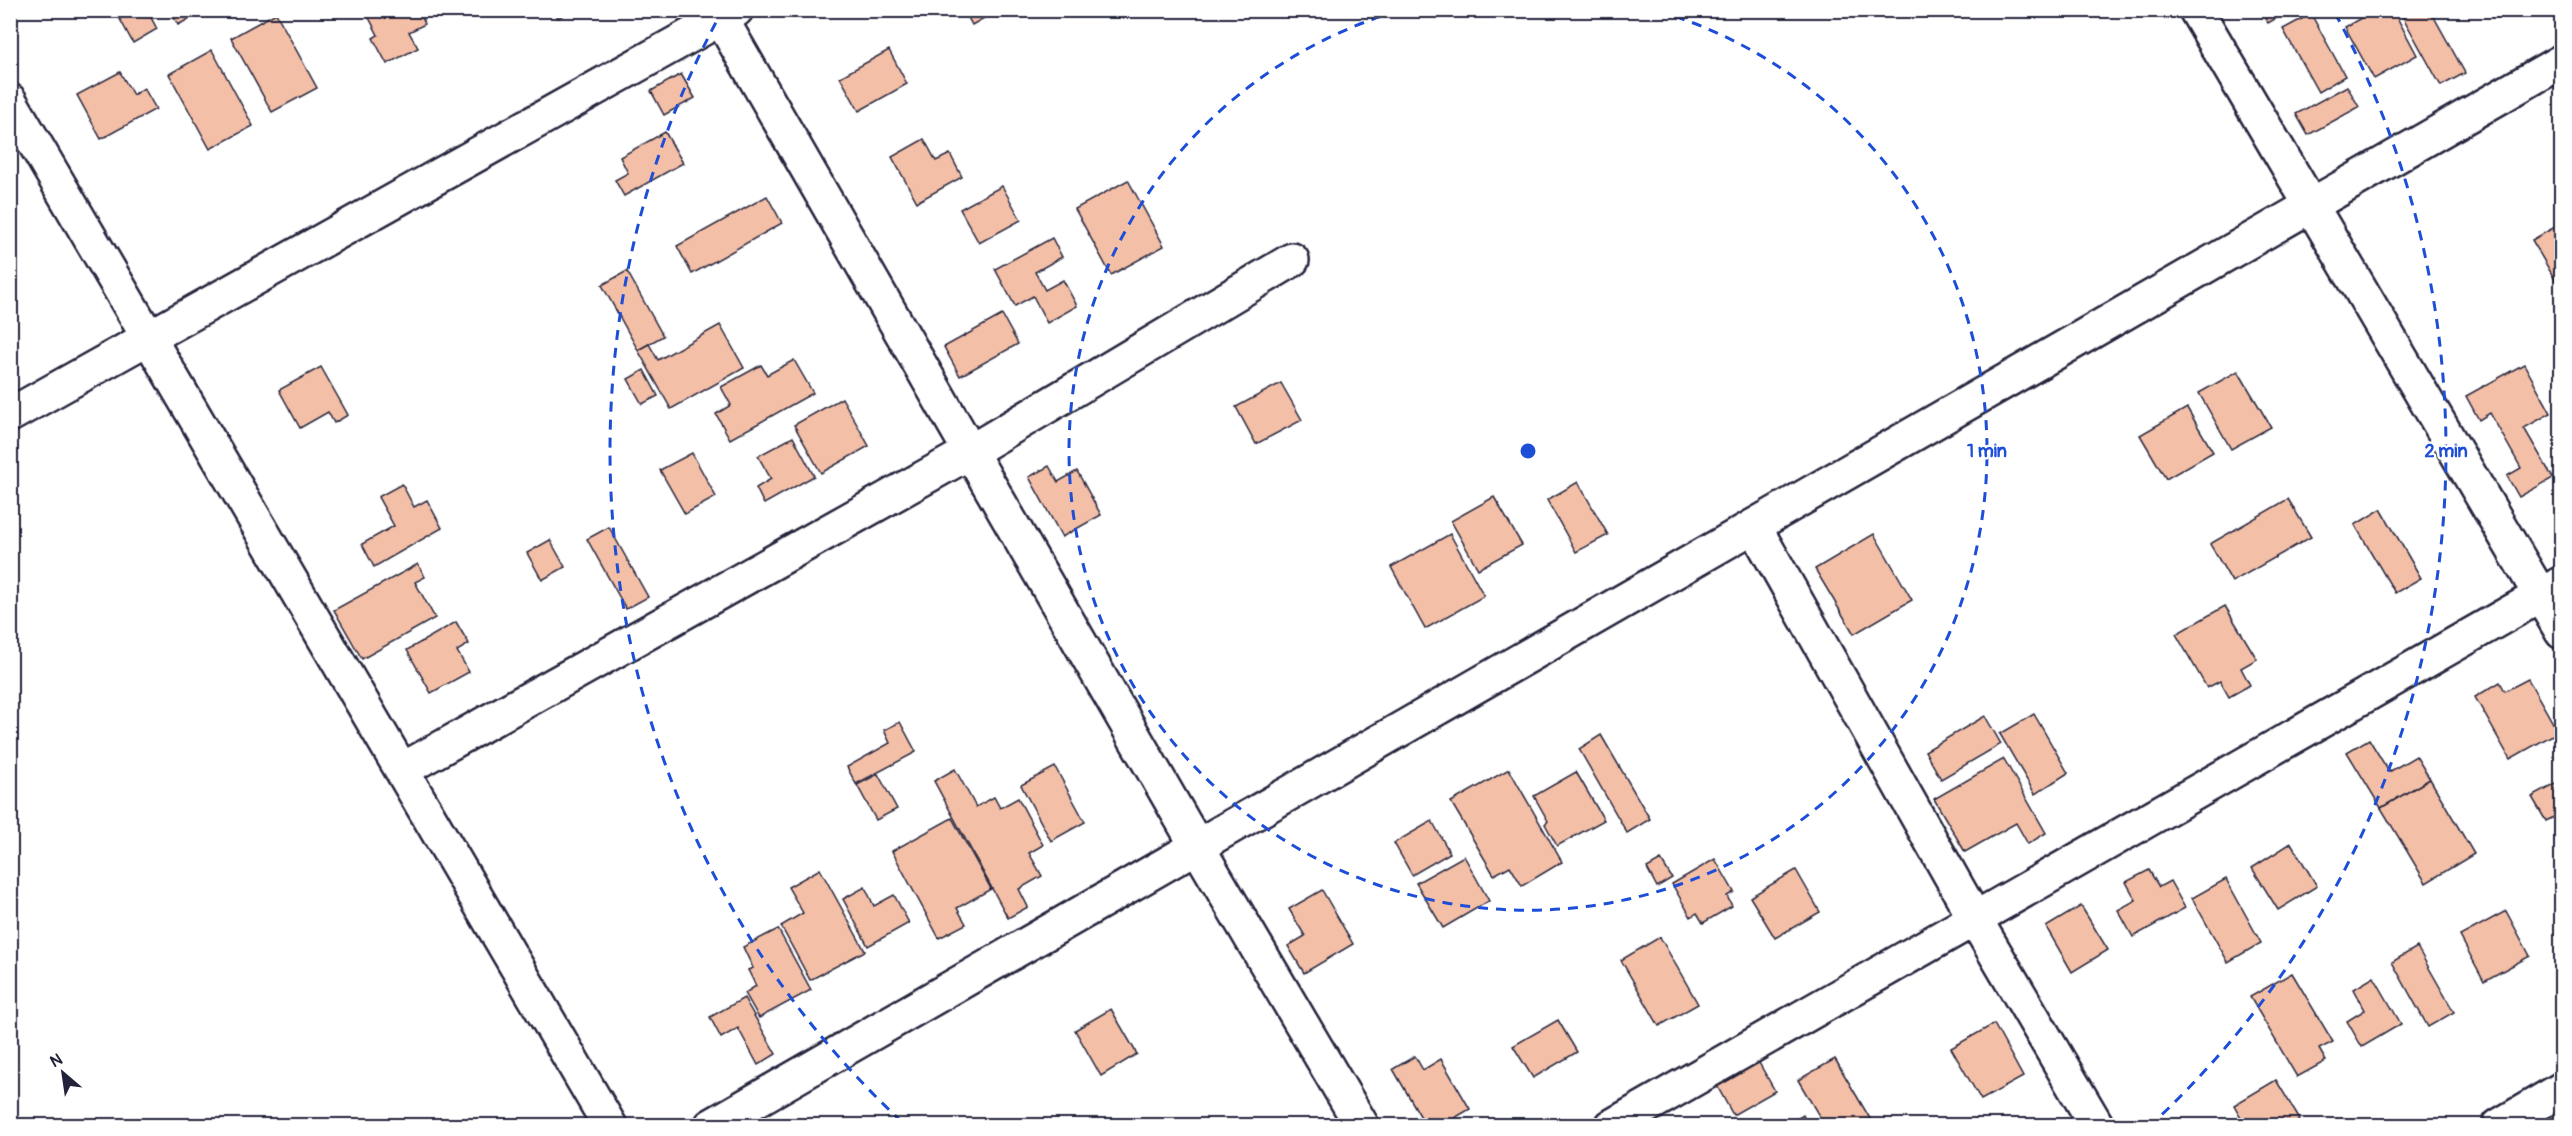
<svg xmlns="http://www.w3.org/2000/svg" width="2572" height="1136" font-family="Pangolin,sans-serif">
<rect width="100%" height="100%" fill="#fff"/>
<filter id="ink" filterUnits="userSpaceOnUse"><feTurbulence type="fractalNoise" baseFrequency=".0167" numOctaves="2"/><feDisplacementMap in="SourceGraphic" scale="12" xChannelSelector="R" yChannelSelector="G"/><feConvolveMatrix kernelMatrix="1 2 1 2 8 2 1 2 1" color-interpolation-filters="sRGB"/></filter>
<g filter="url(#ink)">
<g fill="#f4bfa7" stroke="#22223b" stroke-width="1.5">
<path d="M115 10H147L157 29 133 43Z"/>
<path d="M170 10H196L198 14 178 25Z"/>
<path d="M365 10H418L425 24 409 32 418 48 387 64 373 38 378 35Z"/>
<path d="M554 10H572L558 18Z"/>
<path d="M964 10H998L972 25Z"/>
<path d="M2261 10H2291L2268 23Z"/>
<path d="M2375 10H2393L2417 55 2374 79 2345 27Z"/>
<path d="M2399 10H2430L2465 73 2441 86Z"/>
<path d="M276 13 317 88 272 112 231 38Z"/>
<path d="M2311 14 2345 76 2318 92 2283 29Z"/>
<path d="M212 50 253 126 210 149 169 74Z"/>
<path d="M889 50 907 84 859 111 840 77Z"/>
<path d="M120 72 133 95 144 88 156 109 101 139 77 95Z"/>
<path d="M681 74 695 98 664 115 651 91Z"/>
<path d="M2347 86 2359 107 2308 135 2296 114Z"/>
<path d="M665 132 683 163 624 196 615 180 628 173 620 157Z"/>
<path d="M924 139 936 161 950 154 962 177 917 202 892 157Z"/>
<path d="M1128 180 1164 246 1111 275 1075 209Z"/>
<path d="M1002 186 1021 220 979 243 960 209Z"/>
<path d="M767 196 782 223 692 274 677 246Z"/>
<path d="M2562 223V289L2561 290 2532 240Z"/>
<path d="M1052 238 1062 257 1035 272 1045 290 1063 280 1077 306 1047 323 1033 296 1015 306 995 269Z"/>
<path d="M627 271 663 336 638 350 602 285Z"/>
<path d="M1002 315 1018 344 960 376 944 347Z"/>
<path d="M720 325 744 368 671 409 638 350 649 344 658 360Z"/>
<path d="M794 360 813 393 730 439 716 414 731 405 721 387 761 365 767 375Z"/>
<path d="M2524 364 2551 413 2524 428 2553 478 2519 497 2507 476 2521 468 2490 413 2479 420 2466 396Z"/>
<path d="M321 367 348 415 334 423 328 412 300 428 279 390Z"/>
<path d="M644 370 658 396 642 404 628 379Z"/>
<path d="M2238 371 2271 427 2231 449 2199 393Z"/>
<path d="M1281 383 1302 420 1256 444 1236 407Z"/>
<path d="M842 398 869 446 821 473 794 425Z"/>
<path d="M2187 408 2213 452 2166 479 2140 435Z"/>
<path d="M793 437 814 476 764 504 756 488 771 479 758 456Z"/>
<path d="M692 453 716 497 685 514 660 470Z"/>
<path d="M1049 466 1058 482 1077 471 1101 515 1062 537 1029 477Z"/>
<path d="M1578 482 1608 535 1576 552 1547 500Z"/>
<path d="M402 484 414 507 427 500 442 528 374 567 362 544 394 526 378 497Z"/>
<path d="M1494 497 1522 545 1478 569 1451 521Z"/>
<path d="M2288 499 2311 537 2232 582 2210 544Z"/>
<path d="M2381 509 2421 578 2395 593 2355 525Z"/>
<path d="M609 527 648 597 626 609 587 539Z"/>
<path d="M1450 534 1484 596 1425 629 1391 567Z"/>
<path d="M1874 534 1912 600 1854 634 1815 569Z"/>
<path d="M550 540 565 567 542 580 527 553Z"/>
<path d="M418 564 425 577 415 582 435 618 362 659 334 610Z"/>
<path d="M2225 606 2257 659 2241 668 2250 685 2229 697 2220 681 2207 688 2176 634Z"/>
<path d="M456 622 469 644 457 651 469 672 431 693 407 650Z"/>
<path d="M2528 679 2558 732 2510 759 2475 697 2500 682 2505 691Z"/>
<path d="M2034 714 2068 773 2035 794 2000 734Z"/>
<path d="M1985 716 2001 744 1941 779 1925 751Z"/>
<path d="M900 722 916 752 856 784 847 767 890 743 884 730Z"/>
<path d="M1601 735 1650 819 1627 833 1579 749Z"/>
<path d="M2369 739 2389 772 2416 756 2430 779 2381 808 2347 752Z"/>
<path d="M2004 759 2046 833 2028 844 2016 823 1965 852 1934 799Z"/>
<path d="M1055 767 1085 822 1051 841 1021 785Z"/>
<path d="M955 769 976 807 994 797 1000 808 1018 798 1043 845 1029 853 1042 876 1019 889 1028 907 1008 918 934 781Z"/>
<path d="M1509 769 1562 862 1522 886 1510 866 1494 875 1451 802Z"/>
<path d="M1576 772 1604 820 1557 846 1545 824 1548 821 1534 796Z"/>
<path d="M878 774 897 809 876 820 857 785Z"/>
<path d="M2430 779 2474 854 2426 883 2381 808Z"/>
<path d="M2562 781V813L2546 821 2532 797Z"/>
<path d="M952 818 991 889 957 908 966 924 939 938 892 851Z"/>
<path d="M1432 821 1450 853 1412 875 1394 843Z"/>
<path d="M2291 843 2317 886 2278 910 2252 868Z"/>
<path d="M1464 856 1489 901 1443 928 1416 883Z"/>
<path d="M1715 859 1734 892 1727 896 1732 906 1703 923 1697 913 1691 917 1672 884Z"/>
<path d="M1661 860 1672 878 1657 887 1647 868Z"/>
<path d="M820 869 865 951 810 980 781 926 803 913 788 887Z"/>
<path d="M1796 870 1820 912 1775 938 1750 897Z"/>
<path d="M2149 870 2159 887 2170 881 2185 908 2133 937 2118 910 2136 900 2126 882Z"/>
<path d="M2226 879 2261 943 2228 962 2192 898Z"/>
<path d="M865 887 874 906 894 895 909 923 868 946 843 899Z"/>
<path d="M1322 890 1353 944 1304 973 1288 946 1305 936 1289 909Z"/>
<path d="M2081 906 2108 950 2072 972 2046 927Z"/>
<path d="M2506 911 2530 956 2484 981 2460 936Z"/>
<path d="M778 929 811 990 759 1018 745 993 756 986 748 970 753 968 743 947Z"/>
<path d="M1660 937 1698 1004 1659 1026 1621 960Z"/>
<path d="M2417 947 2454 1012 2428 1027 2392 962Z"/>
<path d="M2292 973 2333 1042 2319 1049 2326 1061 2297 1077 2250 997Z"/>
<path d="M2374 977 2401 1024 2362 1047 2347 1021 2365 1010 2354 989Z"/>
<path d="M744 998 776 1054 758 1065 738 1028 721 1038 710 1017Z"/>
<path d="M1111 1009 1137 1054 1101 1076 1075 1030Z"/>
<path d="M1558 1020 1577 1052 1533 1078 1513 1046Z"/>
<path d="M1994 1024 2023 1077 1981 1100 1951 1048Z"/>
<path d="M1415 1056 1423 1070 1441 1059 1470 1109 1441 1126H1426L1393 1069Z"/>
<path d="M1835 1059 1872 1122 1865 1126H1825L1798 1080Z"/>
<path d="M1758 1061 1775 1091 1733 1115 1716 1084Z"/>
<path d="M2276 1080 2300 1120 2291 1126H2246L2234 1105Z"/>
<path d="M1803 1115 1808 1126H1785Z"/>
</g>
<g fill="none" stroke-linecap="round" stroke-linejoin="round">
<defs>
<g id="minor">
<path d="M716 10 1197 846 1362 1126"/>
<path d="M2196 10 2562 632"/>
<path d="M10 101 610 1126"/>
<path d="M10 415 736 10"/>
<path d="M1754 526 1975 919 2097 1126"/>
<path d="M402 770 970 452 1292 260"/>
<path d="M711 1126 2562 61"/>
<path d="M1612 1126 2562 583"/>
<path d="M2499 1126 2562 1089"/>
</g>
</defs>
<use href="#minor" stroke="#22223b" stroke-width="38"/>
<use href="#minor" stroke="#fff" stroke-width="33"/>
</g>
</g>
<g fill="none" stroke="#1d4ed8" stroke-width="3" stroke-dasharray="10 8">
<path d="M1658 11A459 459 0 1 1 1398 11"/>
<path d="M902 1122A918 918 0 0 1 721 13M2335 13A918 918 0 0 1 2154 1122"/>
</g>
<circle cx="1528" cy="451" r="9" fill="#1d4ed8" stroke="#fff" stroke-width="3"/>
<g font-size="18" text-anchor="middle" font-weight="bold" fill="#1d4ed8" stroke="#fff" stroke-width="4.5" stroke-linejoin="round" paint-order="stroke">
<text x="1987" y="457">1 min</text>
<text x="2446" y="457">2 min</text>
</g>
<rect width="2572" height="1136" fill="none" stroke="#fff" stroke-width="36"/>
<rect x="18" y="18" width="2536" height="1100" fill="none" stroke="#22223b" stroke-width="2" filter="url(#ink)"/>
<g transform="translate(63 1073) rotate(331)" stroke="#ffffff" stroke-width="4.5" paint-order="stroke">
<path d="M0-4.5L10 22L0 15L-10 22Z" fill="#22223b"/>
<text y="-9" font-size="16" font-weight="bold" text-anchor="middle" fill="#22223b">N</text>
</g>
</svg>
